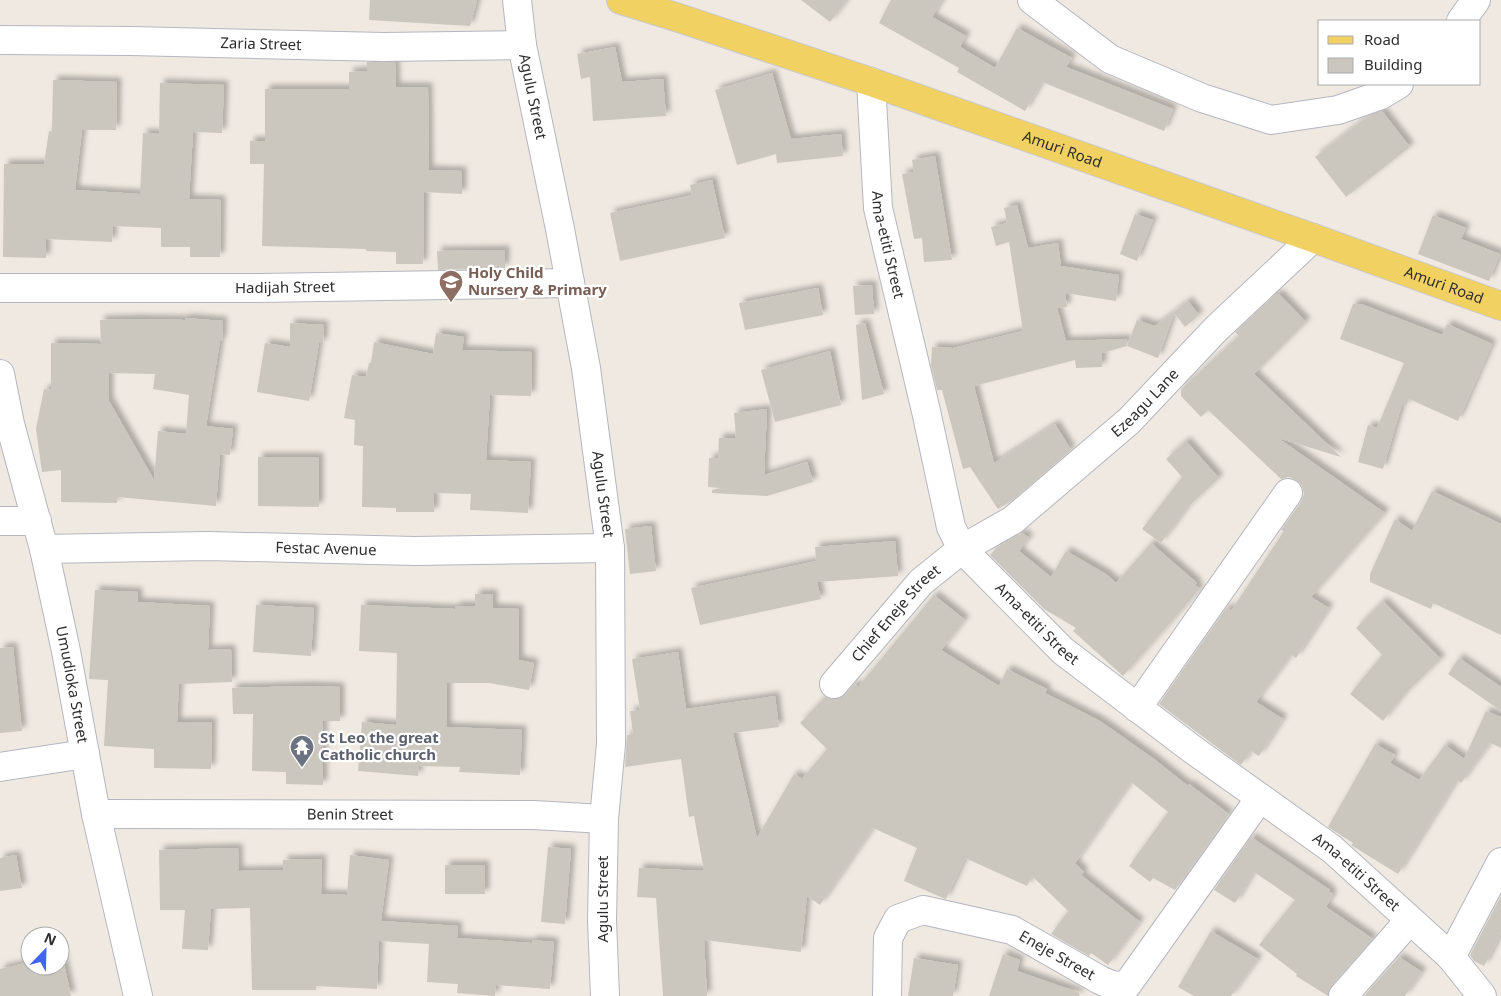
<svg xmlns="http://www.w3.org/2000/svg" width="1501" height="996" font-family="'Noto Sans',sans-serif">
<defs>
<filter id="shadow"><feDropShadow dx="4.5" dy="-4.5" stdDeviation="2.5" flood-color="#0004"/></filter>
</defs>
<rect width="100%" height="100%" fill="#efe9e1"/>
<g fill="#cbc7bf" fill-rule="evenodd" filter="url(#shadow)">
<path d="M370 0H477L470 26 369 20Z"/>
<path d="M801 0H847L830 22Z"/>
<path d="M891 0H942L932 17 966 36 960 47 995 68 1017 28 1072 58 1066 67 1173 109 1164 131 1042 82 1025 111 957 72 959 68 879 23Z"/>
<path d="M615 47 622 82 663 79 666 116 593 121 590 77 581 79 577 54Z"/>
<path d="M367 62H395L396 87H428L429 170 462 171V194L424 192 423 264H396V252L366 251V249L262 246 264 164H250V141H265V89H349V72L367 71Z"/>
<path d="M772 73 791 139 841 134 843 156 777 163 776 154 737 165 715 90Z"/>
<path d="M53 80 117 82 116 130H82L75 190 140 194 143 133 159 134 160 83 224 85 222 133 193 132 189 199 221 200 220 257H190V247H161V228L113 226 112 242 46 239V258L3 257 4 164H44L49 131 52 132Z"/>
<path d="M1382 111 1410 147 1346 197 1315 157 1367 117Z"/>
<path d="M935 156 952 260 924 262 922 238 914 239 902 174 914 172 912 160Z"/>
<path d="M712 180 725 238 620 261 610 213 692 195 690 185Z"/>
<path d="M1017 205 1028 248 1058 243 1061 266 1119 275 1116 301 1065 293 1067 307 1057 308 1066 341 1126 339 1127 346 1137 320 1155 326 1188 301 1199 315 1185 327 1174 313 1158 358 1127 346 1102 353V367L1076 368 1075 360 974 386 994 463 1055 424 1071 450 1013 500 998 509 970 467 963 469 942 390H937L931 366 932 347 953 348 1023 331 1009 242 996 246 991 227 1007 223 1004 208Z"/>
<path d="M1135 214 1153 220 1137 261 1120 254Z"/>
<path d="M1433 215 1466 228 1461 239 1500 254 1489 281 1418 254Z"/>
<path d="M505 250V268L438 270 437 251Z"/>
<path d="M872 285 874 314 855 315 853 286Z"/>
<path d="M818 288 823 315 745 330 739 303Z"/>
<path d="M1276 294 1280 295 1306 322 1254 374 1341 457 1278 438 1385 513 1311 597 1329 608 1296 658 1291 655 1256 702 1283 719 1259 756 1251 751 1241 765 1159 704 1227 607 1231 611 1284 531 1281 530 1301 502 1304 494 1302 486 1297 481 1289 477 1281 479 1208 410 1201 417 1181 396V389L1239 336 1235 332Z"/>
<path d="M1353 304H1361L1442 335 1447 324 1492 344 1458 421 1409 399 1406 406 1402 404 1383 469 1358 462 1368 425 1377 428 1404 363 1340 339Z"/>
<path d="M185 318 223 321 222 341H220L206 426 233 429 230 455 220 454 216 506 117 497V503L61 502V470L42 472 36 429 44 389 51 390V343L101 344 100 320 136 319 185 320ZM109 373 155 374 153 389 189 395 186 434 158 431 154 480 109 401Z"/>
<path d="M290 323 324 325 323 343H319L309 401 257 392 265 343 290 347Z"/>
<path d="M865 323 884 394 862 400 856 325Z"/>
<path d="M436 333 464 337 462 350 532 352 531 396 490 395 486 460 531 462 528 513 470 510 471 494 434 493V512H396V508L362 507 363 446 354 445 355 420 344 418 352 375 366 377 369 363H371L374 342 433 354Z"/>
<path d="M830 351 841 405 775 422 761 370Z"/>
<path d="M767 409 764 475 807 462 813 482 767 496 712 493V490L721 488 708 487 709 458H718L719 438H736L734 413Z"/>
<path d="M1186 441 1219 478 1187 508 1161 543 1142 529 1182 477 1166 459Z"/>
<path d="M258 457H319V507L258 506Z"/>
<path d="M1432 491 1501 524V635L1433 603 1431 609 1370 582V574L1395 519 1412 531Z"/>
<path d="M651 526 656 571 630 574 625 529Z"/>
<path d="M1022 533 1029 538 1019 551 1051 577 1066 551 1106 574 1116 583 1151 543 1197 583 1195 585 1200 589 1123 676 1073 631 1076 628 1044 609 990 555 996 548Z"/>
<path d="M895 541 898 576 817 582 821 599 700 625 691 588 816 561 815 547Z"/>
<path d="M95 590 138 592V602L210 606 208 650 231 649 232 682 179 684 177 722H212L211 769 154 768V749L104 746 108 680 89 679Z"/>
<path d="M475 594H493V608L519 609V660L534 663 529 690 489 683H447V727L522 730 520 775 459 772 460 767 419 766 418 776 358 771 362 722 396 725 397 653 359 651 361 605 455 609V606H475Z"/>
<path d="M934 595 965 620 941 650 999 686 1007 669 1047 689 1045 693 1100 721 1154 759 1188 786 1189 784 1229 814 1175 890 1153 878 1150 882 1129 866 1168 812 1131 782 1075 863 1084 872 1081 875 1140 922 1108 965 1091 953 1089 956 1051 934 1068 911 1032 876 1027 886 965 858 946 899 943 898 904 881 917 848 873 828 820 905 807 896 801 952 704 940 707 996H663L656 898 637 897 639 868 704 871 694 816 689 817 681 759 625 767 627 735 633 734 630 711 640 710 632 659 678 652 686 709 775 696 779 727 733 733 757 838 794 774 802 779 827 749 800 723 825 697 836 700 846 694 854 684 858 687Z"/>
<path d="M1383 601 1441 659 1403 696 1383 721 1350 694 1382 655 1356 628Z"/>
<path d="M256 605 314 608 311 656 253 652Z"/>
<path d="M13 647 22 731 0 733V648Z"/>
<path d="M1459 658 1501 687V711L1448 674Z"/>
<path d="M307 686 340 687V721H323V785L286 784V772L252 771 253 714H233L232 688Z"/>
<path d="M1486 711 1501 717V748L1490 743 1461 783 1457 780 1398 874 1351 845 1353 843 1328 827 1375 744 1395 755 1390 763 1419 780 1445 745 1464 759Z"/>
<path d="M1251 837 1330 890 1328 891 1333 894 1326 907 1373 939 1331 986 1328 996 1296 976 1297 974 1259 945 1295 900 1254 872 1235 903 1214 890Z"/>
<path d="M548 847 571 849 565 924 541 922Z"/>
<path d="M238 848 239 871 283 870V860L322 859 321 894 347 895 350 855 389 860 381 921 458 926 457 938 532 943V940L554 942 550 989 496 985 495 996 457 993 458 984 427 982 429 944 379 941 377 989 316 986V990H252L250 908 211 909 208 950 182 949 185 910H160L159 850Z"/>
<path d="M16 855 22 888 0 891V858Z"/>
<rect x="445" y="865" width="40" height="29"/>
<path d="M1501 896V934L1484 966 1474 961 1470 955Z"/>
<path d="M1211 931 1258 959 1231 996H1194L1178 987Z"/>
<path d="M1003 954 1020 960 1017 971 1080 993 1079 996H989Z"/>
<path d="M60 955H62L71 996H0V969L30 962V966H60Z"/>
<path d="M1399 957 1422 972 1405 996H1364Z"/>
<path d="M914 958 958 965 953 996H908Z"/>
</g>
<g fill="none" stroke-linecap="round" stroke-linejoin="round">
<defs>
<g id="minor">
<path id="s1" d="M517 0 522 45 560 229 586 368 610 548 611 744 604 819 602 920 605 996"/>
<path d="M1032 0 1110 59 1202 98 1271 120 1338 110 1381 95 1399 84"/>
<path d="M1461 21 1476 0"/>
<path id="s2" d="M0 40 131 41 384 47 522 45"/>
<path id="s3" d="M871 82 878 208 926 411 951 527 962 549 1063 651 1192 749 1332 849 1451 957 1482 996"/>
<path id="s4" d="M0 288H260L570 283"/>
<path id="s5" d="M0 374 10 424 44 549 66 651 96 814 138 996"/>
<path d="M0 521H37"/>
<path id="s6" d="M44 549 208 546 414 551 610 548"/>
<path id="s7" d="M834 684 921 582 962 549 1013 520 1129 421 1216 329 1313 238"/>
<path d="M1137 708 1288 493"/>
<path d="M0 767 85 754"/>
<path id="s8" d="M96 814 533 815 604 819"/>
<path d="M1451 957 1501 862"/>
<path id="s9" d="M887 996 888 938 898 919 923 910 1012 930 1100 980 1114 986 1127 985 1260 798"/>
<path d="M1343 996 1409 921"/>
</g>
<g id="major">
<path id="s10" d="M621 0 679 18 871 82 1313 238 1501 306"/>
</g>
</defs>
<use href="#minor" stroke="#b4b7c1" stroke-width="30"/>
<use href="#major" stroke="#c9c9c9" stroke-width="30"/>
<use href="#minor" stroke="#fff" stroke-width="28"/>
<use href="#major" stroke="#f2d163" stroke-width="28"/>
</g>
<defs>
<symbol id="school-pin" viewBox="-11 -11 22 30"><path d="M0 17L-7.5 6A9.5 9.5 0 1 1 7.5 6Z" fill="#8d6e63" stroke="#fff"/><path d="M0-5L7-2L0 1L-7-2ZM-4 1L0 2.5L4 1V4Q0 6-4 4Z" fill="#fff"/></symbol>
<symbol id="temple-pin" viewBox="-11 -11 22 30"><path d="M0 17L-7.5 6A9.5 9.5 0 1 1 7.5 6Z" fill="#6b7280" stroke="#fff"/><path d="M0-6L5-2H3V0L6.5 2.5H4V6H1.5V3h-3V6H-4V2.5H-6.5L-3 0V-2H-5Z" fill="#fff"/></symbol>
</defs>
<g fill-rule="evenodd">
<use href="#school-pin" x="437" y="268" width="28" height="38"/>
<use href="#temple-pin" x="288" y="733" width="28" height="38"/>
</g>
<g text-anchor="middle" stroke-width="4.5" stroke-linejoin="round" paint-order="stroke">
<g font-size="15" fill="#2e2e2e" stroke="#fff">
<text dy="5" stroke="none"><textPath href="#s2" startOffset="261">Zaria Street</textPath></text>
<text dy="5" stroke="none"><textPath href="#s1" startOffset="98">Agulu Street</textPath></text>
<text dy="5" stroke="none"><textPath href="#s10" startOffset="466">Amuri Road</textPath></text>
<text dy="5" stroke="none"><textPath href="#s3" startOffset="164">Ama-etiti Street</textPath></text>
<text dy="5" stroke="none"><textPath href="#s10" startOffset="871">Amuri Road</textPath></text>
<text dy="5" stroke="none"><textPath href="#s4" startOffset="285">Hadijah Street</textPath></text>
<text dy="5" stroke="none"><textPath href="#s7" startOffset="422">Ezeagu Lane</textPath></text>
<text dy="5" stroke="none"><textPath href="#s1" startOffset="502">Agulu Street</textPath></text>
<text dy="5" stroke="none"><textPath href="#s6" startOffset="282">Festac Avenue</textPath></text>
<text dy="5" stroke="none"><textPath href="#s7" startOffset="94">Chief Eneje Street</textPath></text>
<text dy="5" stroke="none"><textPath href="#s3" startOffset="584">Ama-etiti Street</textPath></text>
<text dy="5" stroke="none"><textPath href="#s5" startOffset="319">Umudioka Street</textPath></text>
<text dy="5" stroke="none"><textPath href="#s8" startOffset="254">Benin Street</textPath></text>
<text dy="5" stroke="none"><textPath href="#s3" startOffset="989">Ama-etiti Street</textPath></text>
<text transform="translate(603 899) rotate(-90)" y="5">Agulu Street</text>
<text dy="5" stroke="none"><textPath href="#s9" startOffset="249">Eneje Street</textPath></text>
</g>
<g font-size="15" font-weight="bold" fill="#785e54" stroke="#fff" text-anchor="start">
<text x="468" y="278">Holy Child<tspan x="468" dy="17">Nursery &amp; Primary</tspan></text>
</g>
<g font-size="15" font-weight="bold" fill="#5b616d" stroke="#fff" text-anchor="start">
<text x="320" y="743">St Leo the great<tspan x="320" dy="17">Catholic church</tspan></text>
</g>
</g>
<rect x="1318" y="20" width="162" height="65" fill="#ffffff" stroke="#ababab"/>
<rect x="1328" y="36" width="25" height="8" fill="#f2d163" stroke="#ababab"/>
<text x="1364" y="45" font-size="15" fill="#2e2e2e">Road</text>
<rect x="1328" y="58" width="25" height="15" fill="#cbc7bf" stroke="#ababab"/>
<text x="1364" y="70" font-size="15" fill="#2e2e2e">Building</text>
<g transform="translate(45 951) rotate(23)"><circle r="24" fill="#ffffff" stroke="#ababab"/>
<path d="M0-4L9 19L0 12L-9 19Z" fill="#4264fb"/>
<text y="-8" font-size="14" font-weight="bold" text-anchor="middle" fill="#2e2e2e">N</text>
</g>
</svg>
